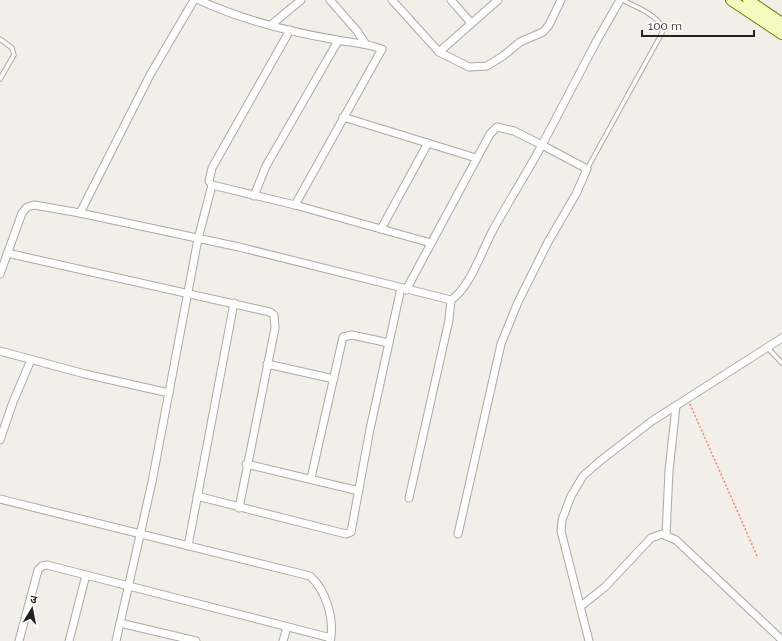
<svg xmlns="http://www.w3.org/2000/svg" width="782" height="641" font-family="Raleway,'Noto Sans Devanagari',sans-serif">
<rect width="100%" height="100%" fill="#f2efe9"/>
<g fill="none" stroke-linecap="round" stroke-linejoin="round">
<defs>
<g id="service">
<path d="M0 39 12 48 14 55 0 79"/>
<path d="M587 169 662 33C665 17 635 7 623 0"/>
<path d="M767 347 782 363"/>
</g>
<g id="minor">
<path d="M199 0C242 20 290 32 337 40 354 43 365 43 382 49L295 205"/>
<path d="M330 0 357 31 365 43"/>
<path d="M392 0 439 52 498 0"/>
<path d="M451 0 471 23"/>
<path d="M271 25 301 0"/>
<path d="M290 30 212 168 209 181 212 185 295 205 431 243"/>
<path d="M439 52 469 67 487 66 503 56 520 42 543 32 549 25 561 0"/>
<path d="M343 117 476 158"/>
<path d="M254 196 266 166 338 41"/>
<path d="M80 213 150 75 194 0"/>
<path d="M381 229 428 143"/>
<path d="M7 253 270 312 274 315 275 328 239 508"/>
<path d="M0 274 22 213 27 207 34 205 80 213 239 247 451 300C470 288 482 250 493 230 509 201 526 174 542 145L587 169 576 194 548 242 518 302 501 344 458 534"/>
<path d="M406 290 490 134 497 127 514 131 542 145 596 42 620 0"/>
<path d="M0 351 85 374 169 393"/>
<path d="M267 364 334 379"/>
<path d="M0 440 13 402 31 360"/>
<path d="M246 464 359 491"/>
<path d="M311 478 343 337 352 335 389 343"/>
<path d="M197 496 346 534 351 532 370 429 401 288"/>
<path d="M409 498 449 320 451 300"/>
<path d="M0 499 310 576C326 590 335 620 330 641"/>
<path d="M666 535 669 471 676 406"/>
<path d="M188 546 234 303"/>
<path d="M581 606 605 587 651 538 662 534 676 540 781 639"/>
<path d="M120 623 196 641"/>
<path d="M19 641 38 570 42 566 47 565 331 638"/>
<path d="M69 641 86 575 90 576"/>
<path d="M116 641 152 482 198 239 212 185"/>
<path d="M283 641 287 627"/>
<path d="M589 641 561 531 562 520 571 496 583 476 600 461 652 421 782 338"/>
</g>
<g id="secondary">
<path d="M731 0 782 34"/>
<path d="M748 0 782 23"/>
</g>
</defs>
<use href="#service" stroke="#a9a9a9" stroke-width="5.5"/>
<use href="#minor" stroke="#a9a9a9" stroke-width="9"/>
<use href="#secondary" stroke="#707d05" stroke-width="12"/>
<path stroke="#fa8072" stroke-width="1.5" stroke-dasharray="2 2" stroke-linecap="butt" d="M690 404 758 558"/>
<use href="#service" stroke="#fff" stroke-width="3.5"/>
<use href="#minor" stroke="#fff" stroke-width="7"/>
<use href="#secondary" stroke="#f7fabf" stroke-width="10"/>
</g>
<g transform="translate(32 609) rotate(10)" stroke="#ffffff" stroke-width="3" paint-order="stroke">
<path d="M0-3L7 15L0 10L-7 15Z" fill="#222222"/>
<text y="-6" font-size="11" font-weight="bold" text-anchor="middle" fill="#222222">उ</text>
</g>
<path d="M642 30v6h112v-6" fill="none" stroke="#222222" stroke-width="2"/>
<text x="648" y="30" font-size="12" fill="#222222" stroke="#ffffff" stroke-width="3" paint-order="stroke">100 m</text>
</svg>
